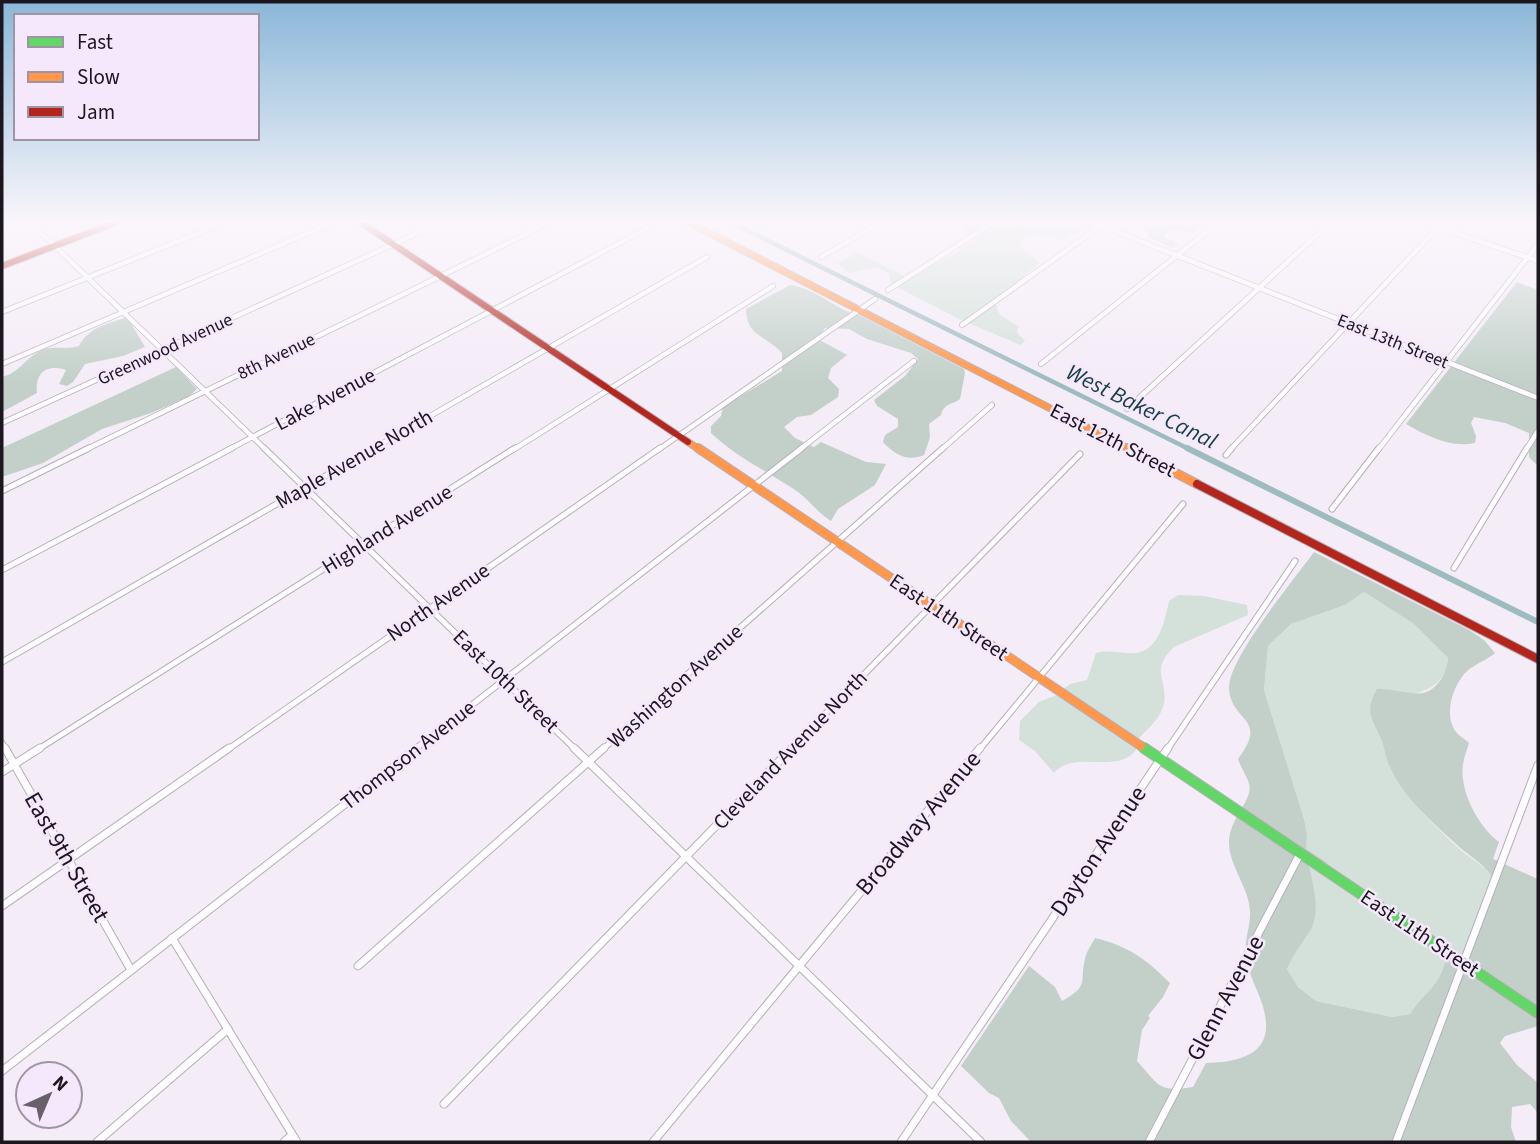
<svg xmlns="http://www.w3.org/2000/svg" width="1540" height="1144" font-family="'Source Sans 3',sans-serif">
<rect width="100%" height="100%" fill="#f4ecf7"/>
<g fill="#d4e1da">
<path d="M944 222H1026L1037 227 1051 222H1103L1061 240 1034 234 1021 239 1020 248 1040 262 1024 276 1030 281 995 302 999 314 1019 327 1017 329 1018 334 1025 340 1021 345 961 320 891 284 889 274C875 262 865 271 850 273L837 264 856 252 910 279 972 243 961 226Z"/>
<path d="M1364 592 1414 624 1448 658C1445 698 1402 695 1371 699 1370 722 1372 720 1381 739 1385 748 1386 757 1389 765 1402 795 1439 831 1463 852 1474 861 1484 865 1492 877L1462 953 1446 959C1437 991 1426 989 1410 1014L1392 1017 1316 1001 1298 987 1287 969 1293 954 1311 929V880L1305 849 1307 834 1304 819 1264 690 1268 646 1291 624 1345 605Z"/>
<path d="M1178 595 1204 596 1247 605 1248 615 1174 647C1149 671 1168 679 1164 703 1161 720 1145 730 1136 742V750C1117 775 1074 749 1054 773L1035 751 1019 740 1020 721 1039 702 1057 695 1070 684 1087 680 1096 653C1110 649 1121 654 1135 653 1159 651 1165 620 1169 601Z"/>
</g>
<g fill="#c2d0c9" fill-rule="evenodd">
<path d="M1141 222H1206L1193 233 1174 230 1166 232 1164 237 1179 244 1173 248 1150 238Z"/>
<path d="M1517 282 1538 290V466L1529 457V433L1505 423 1474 417 1471 423 1476 436 1475 443C1450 448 1427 436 1406 424Z"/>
<path d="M790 285C816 288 835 310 859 315L964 369 965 373 960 399C952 405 944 403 941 415L929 424 930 437 924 455C908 462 895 455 883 442L885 435 898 427V419L877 406 874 400 905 376 918 359 911 353 867 339 849 329 825 328 819 336 820 340 847 355 831 368 828 378 839 389 838 397 811 415 797 417 784 427 795 438 814 447 821 442 866 462 886 464 875 485 838 509 831 521C818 513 810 501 798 492 769 472 737 458 711 433V426L721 416 723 407 782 371V353C768 336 746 337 746 309Z"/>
<path d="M127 317 145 347 123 356 85 364 73 382 67 386 59 384 66 370C47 364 35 372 37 393L2 412V377C20 373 27 355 45 349 56 346 67 350 79 346 89 327 108 324 127 317Z"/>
<path d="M176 367 197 389 188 397 151 413 102 429 43 463 2 477V448Z"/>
<path d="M1314 552 1469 630 1484 640 1495 653C1487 660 1475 664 1467 671 1453 685 1443 714 1456 732 1459 736 1465 739 1469 743 1467 750 1464 757 1463 764 1459 792 1479 827 1499 842L1493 859 1538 879V1026L1505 1036 1500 1043 1517 1065 1538 1083V1113L1530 1104 1512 1107 1511 1127 1516 1142H1031L1011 1121 999 1098 989 1093 961 1066 1029 966 1055 987 1062 1001C1090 985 1079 984 1085 959 1086 952 1092 944 1095 938 1128 946 1146 959 1170 983L1163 997 1148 1016 1150 1018 1142 1030 1137 1061C1159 1085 1158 1093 1193 1087L1206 1063C1252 1062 1279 1047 1260 998 1257 990 1253 982 1250 973L1253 967C1238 948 1251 933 1250 911 1249 888 1230 867 1229 844 1228 819 1254 800 1249 784 1247 776 1241 768 1238 759 1270 717 1230 722 1229 688 1229 657 1294 580 1314 552ZM1364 592 1414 624 1448 658C1447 672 1438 690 1423 693 1410 695 1392 688 1377 689 1364 710 1372 720 1381 739 1385 748 1385 757 1389 765 1402 796 1432 822 1456 844 1468 856 1483 862 1492 877L1462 953 1446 959C1437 991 1426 989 1410 1014L1392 1017 1316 1001 1298 987 1287 969C1293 954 1301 945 1310 931 1322 910 1312 883 1308 861L1314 858 1329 864 1306 849 1307 834 1304 819 1264 690 1268 646 1291 624 1345 605Z"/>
</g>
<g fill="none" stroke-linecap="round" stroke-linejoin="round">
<path stroke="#9ebbc0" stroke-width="4.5" d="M730 222 1191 450"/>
<path stroke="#9ebbc0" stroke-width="6" d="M1187 448 1538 622"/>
<defs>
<g id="street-far2">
<path d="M30 222 266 450"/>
<path d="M1092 222 1538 398"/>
<path d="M1422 222 1538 261"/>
<path d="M2 225 9 222"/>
<path d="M761 226 769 222"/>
<path d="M821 257 882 222"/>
<path d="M888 290 994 222"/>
<path d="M2 312 226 222"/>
<path d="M962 325 1106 222"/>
<path d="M2 364 334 222"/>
<path d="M1041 364 1219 222"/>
<path d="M1127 409 1331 222"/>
<path d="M2 423 442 222"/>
<path d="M85 450 551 222"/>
<path d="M228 450 648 228"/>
<path d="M371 450 707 257"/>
<path d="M513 450 773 286"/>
<path d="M658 450 875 299"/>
<path d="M799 450 914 361"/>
<path d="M941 450 992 405"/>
<path d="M1230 450 1443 222"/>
<path d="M1378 450 1538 244"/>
<path d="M1526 450 1538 431"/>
</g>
<g id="street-far1">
<path d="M264 448 576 750"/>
<path d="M1226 455 1232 448"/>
<path d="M2 491 89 448"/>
<path d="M1332 509 1379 448"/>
<path d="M1454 568 1527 448"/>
<path d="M2 570 232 448"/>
<path d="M2 662 374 448"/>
<path d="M2 743 6 750"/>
<path d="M37 750 515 448"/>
<path d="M227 750 660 448"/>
<path d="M414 750 802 448"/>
<path d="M602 750 943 448"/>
<path d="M790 750 1080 454"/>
<path d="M979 750 1183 504"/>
<path d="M1167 750 1295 561"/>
</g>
<g id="street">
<path d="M5 748 131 970"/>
<path d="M574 748 981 1142"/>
<path d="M2 772 40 748"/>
<path d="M2 906 229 748"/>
<path d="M172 938 297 1142"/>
<path d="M358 966 604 748"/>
<path d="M2 1071 417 748"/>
<path d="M444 1104 792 748"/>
<path d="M97 1142 228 1029"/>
<path d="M284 1142 292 1135"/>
<path d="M653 1142 980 748"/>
<path d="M901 1142 1168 748"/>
<path d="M1149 1142 1300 854"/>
<path d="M1396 1142 1538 765"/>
</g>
<path id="fast-far1" d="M1141 746 1147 750"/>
<path id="fast" d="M1144 748 1538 1013"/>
<g id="slow-far1">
<path d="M688 222 1131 450"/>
<path d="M688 442 700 450"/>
</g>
<g id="slow">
<path d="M698 448 1141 746"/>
<path d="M1128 448 1197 484"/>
</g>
<g id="jam-far1">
<path d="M360 222 688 442"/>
<path d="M2 266 117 222"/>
</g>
<path id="jam" d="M1197 484 1538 659"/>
</defs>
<use href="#street-far2" stroke="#b5afb8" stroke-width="6"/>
<use href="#street-far1" stroke="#b5afb8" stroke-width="7"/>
<use href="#street" stroke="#b5afb8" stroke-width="9"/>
<use href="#fast-far1" stroke="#b5afb8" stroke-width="10"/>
<use href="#fast" stroke="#b5afb8" stroke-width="12"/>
<use href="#slow-far1" stroke="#b5afb8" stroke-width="8"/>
<use href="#slow" stroke="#b5afb8" stroke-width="10"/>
<use href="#jam-far1" stroke="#b5afb8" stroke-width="8"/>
<use href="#jam" stroke="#b5afb8" stroke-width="10"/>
<use href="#street-far2" stroke="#fdfcfe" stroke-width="4.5"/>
<use href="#street-far1" stroke="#fdfcfe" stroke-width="5"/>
<use href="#street" stroke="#fdfcfe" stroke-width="7"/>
<use href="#fast-far1" stroke="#63d668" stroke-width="8"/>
<use href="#fast" stroke="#63d668" stroke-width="10"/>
<use href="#slow-far1" stroke="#ff974d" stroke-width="6"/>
<use href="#slow" stroke="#ff974d" stroke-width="8"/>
<use href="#jam-far1" stroke="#b3261e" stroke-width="6"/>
<use href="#jam" stroke="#b3261e" stroke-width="8"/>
</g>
<linearGradient id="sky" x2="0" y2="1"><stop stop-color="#8ab7d8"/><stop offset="0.58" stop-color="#faf6fb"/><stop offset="1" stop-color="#faf6fb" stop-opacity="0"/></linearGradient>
<rect width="1540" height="382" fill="url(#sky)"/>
<g text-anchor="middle" stroke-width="5" stroke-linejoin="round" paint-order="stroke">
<g font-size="18" fill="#1c161e" stroke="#f6e8fc">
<text transform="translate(1393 341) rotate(22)" y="6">East 13th Street</text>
<text transform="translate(165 349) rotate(-25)" y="6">Greenwood Avenue</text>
<text transform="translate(276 356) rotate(-26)" y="6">8th Avenue</text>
</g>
<g font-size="21" fill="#1c161e" stroke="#f6e8fc">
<text transform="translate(325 399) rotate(-28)" y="7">Lake Avenue</text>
<text transform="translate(1113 440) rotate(27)" y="7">East 12th Street</text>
<text transform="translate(354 459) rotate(-30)" y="7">Maple Avenue North</text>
<text transform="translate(387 529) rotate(-32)" y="7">Highland Avenue</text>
<text transform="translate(438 602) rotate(-35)" y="7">North Avenue</text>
<text transform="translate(949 617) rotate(34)" y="7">East 11th Street</text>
<text transform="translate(506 681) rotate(44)" y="7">East 10th Street</text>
<text transform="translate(675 686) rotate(-42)" y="7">Washington Avenue</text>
<text transform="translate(790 750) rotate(-46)" y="7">Cleveland Avenue North</text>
<text transform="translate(408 755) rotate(-38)" y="7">Thompson Avenue</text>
<text transform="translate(1420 933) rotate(34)" y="7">East 11th Street</text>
</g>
<g font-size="23" font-style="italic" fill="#143f41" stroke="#f6e8fc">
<text transform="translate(1142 406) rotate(26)" y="8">West Baker Canal</text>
</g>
<g font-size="24" fill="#1c161e" stroke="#f6e8fc">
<text transform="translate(918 823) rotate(-50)" y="8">Broadway Avenue</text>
<text transform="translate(1098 851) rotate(-56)" y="8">Dayton Avenue</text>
<text transform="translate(67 857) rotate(60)" y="8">East 9th Street</text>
<text transform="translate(1225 998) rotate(-62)" y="8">Glenn Avenue</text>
</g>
</g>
<rect width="1540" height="1144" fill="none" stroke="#1c161e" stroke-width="7"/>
<rect x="14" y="14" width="245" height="126" fill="#f6e8fc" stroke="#9f94a3" stroke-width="2"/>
<rect x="28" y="37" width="35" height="10" fill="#63d668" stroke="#9f94a3" stroke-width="2"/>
<text x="77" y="49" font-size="21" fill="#1c161e">Fast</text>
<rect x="28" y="72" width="35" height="10" fill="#ff974d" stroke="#9f94a3" stroke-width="2"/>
<text x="77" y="84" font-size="21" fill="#1c161e">Slow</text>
<rect x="28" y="107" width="35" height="10" fill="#b3261e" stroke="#9f94a3" stroke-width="2"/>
<text x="77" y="119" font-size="21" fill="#1c161e">Jam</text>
<g transform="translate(49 1095) rotate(44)"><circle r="33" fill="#f6e8fc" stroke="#9f94a3" stroke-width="2"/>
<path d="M0-5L12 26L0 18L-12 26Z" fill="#68616a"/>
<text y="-10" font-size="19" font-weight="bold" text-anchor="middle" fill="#1c161e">N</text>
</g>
</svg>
